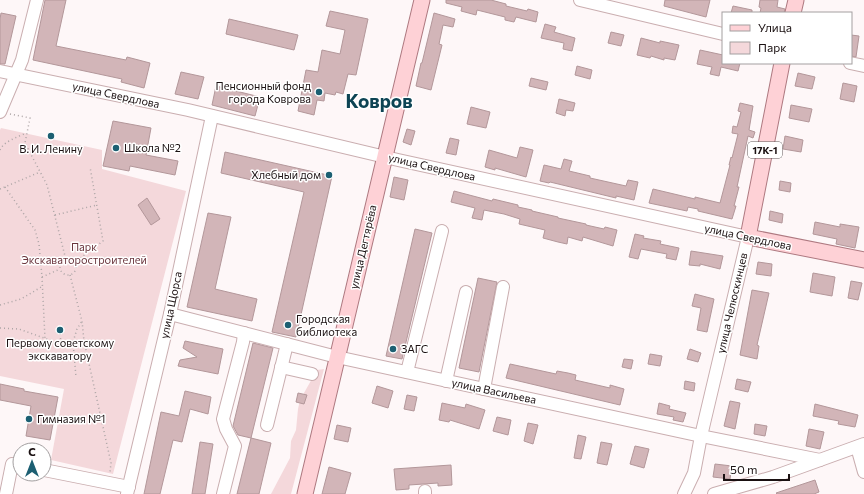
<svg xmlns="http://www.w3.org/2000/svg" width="864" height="494" font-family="Commissioner,sans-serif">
<rect width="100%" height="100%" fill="#fef7f8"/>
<g fill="#f4d8db">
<path d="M1 128 102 150V169L186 191 113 474 51 460 64 389 0 376V130Z"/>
<path d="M324 369 291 494H271L290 458 291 441 296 430 298 409 300 400 317 370Z"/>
</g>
<g fill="#d2b5b8" stroke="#b3979a">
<path d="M45 0H66L56 46 126 60 127 57 150 63 144 88 121 82 122 79 33 60Z"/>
<path d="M446 0H491L506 4V6L527 11 528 9 538 12 536 22 516 17 514 22 505 20V17L477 10 476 15 461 11 462 7 446 3Z"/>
<path d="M665 0H710L706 17 664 6Z"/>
<path d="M760 0H778L777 7 785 9 784 13H760L761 8 759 7Z"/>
<path d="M733 6 752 10V13H731Z"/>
<path d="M330 11 368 19 356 75 348 74 343 94 336 92 335 95 325 93 324 101 317 100 314 115 298 111 306 70 318 72 322 50 340 54 345 30 326 26Z"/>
<path d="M1 13 16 16 5 64H0V19Z"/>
<path d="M434 13 455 19 453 27 443 25 439 44 442 45 431 90 416 86 421 63H422Z"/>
<path d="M229 19 298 35 294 50 226 34Z"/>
<path d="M545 24 556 27 554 32 575 38 572 51 563 49 564 43 541 38Z"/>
<path d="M611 32 624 35 621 46 608 43Z"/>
<path d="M851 35 859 36 856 57 851 56Z"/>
<path d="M641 38 660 43V41L679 45 675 60 664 58V60L651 56 650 58 637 55Z"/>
<path d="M700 50 723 55V63H740L738 71 721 67 719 76 710 74 712 67 697 64Z"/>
<path d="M577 66 592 70 590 79 575 75Z"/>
<path d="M181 72 204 77 198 99 175 94Z"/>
<path d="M798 73 815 77 812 89 795 86Z"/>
<path d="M531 78 548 82 546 90 529 86Z"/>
<path d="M843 83 857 86 854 102 840 99Z"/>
<path d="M216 86 260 97 255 116 212 105Z"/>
<path d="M559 99 575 103 573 111 566 110 565 116 556 113Z"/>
<path d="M740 103 753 106 749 130 755 132 753 138 748 136 737 187H739L734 206H736L732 219 698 211V209L688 207 687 211 649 203 653 189 695 199V197L720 203 730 165H729L731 157 732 158 738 134 732 133 733 126 737 127 741 112 738 111Z"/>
<path d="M791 105 812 109 809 122 789 118Z"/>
<path d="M471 107 490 112 486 128 467 124Z"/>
<path d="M113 121 151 128 146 155 178 161 175 175 130 166 129 171 103 166Z"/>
<path d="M407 129 415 131 411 145 403 142Z"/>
<path d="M785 136 803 140 801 152 783 149Z"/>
<path d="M450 138 459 140 456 155 446 153Z"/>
<path d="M520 147 533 150 526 177 495 168V170L485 167 489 150 517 158Z"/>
<path d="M225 152 332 176 296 337 272 332 304 192 221 173Z"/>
<path d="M564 159 572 161 569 171 590 176V178L626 186 628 180 638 182 634 200 616 196V198L550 182 549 183 540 181 544 165 561 169Z"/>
<path d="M394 177 408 180 404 200 390 197Z"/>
<path d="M780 181 791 183 790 192 779 190Z"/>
<path d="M454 191 492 201 493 199 518 205V207L532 210V211L558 217V218L586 224V225L604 229 605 227 617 230 613 246 583 237 582 241 568 237 567 244 558 242 543 238 545 230 519 224 520 219 504 214 484 210 482 220 472 218 475 208 451 202Z"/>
<path d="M147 198 160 219 151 225 138 205Z"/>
<path d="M770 211 783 214 782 223 769 220Z"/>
<path d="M208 213 231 217 215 289 257 299 252 321 187 307Z"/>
<path d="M815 222 840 227V224L859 227 855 248 836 244 837 239 813 234Z"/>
<path d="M415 229 432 233 402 359 386 356Z"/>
<path d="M635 234 644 236 643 238 661 241 660 244 679 248 676 260 666 258 667 254 641 249 638 259 629 257Z"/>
<path d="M691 251 723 256 720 269 700 264V266L689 265Z"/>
<path d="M758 262 772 264 771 276 756 274Z"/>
<path d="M813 273 835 277 832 296 810 292Z"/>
<path d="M478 278 497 282 479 372 459 368Z"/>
<path d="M851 281 862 283 858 300 848 298Z"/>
<path d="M752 290 769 293 757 345 759 346 757 359 740 355Z"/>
<path d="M695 294 714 299 707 332 697 330 701 308 692 306Z"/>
<path d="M185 341 223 349 218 374 178 366 180 360 197 357 183 348Z"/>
<path d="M253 343 273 348 251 438 238 435 233 426Z"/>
<path d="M690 349 701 353 698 362 687 359Z"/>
<path d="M650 354 662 356 660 366 648 364Z"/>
<path d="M624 359 633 360 631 369 622 367Z"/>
<path d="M510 364 556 374 557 371 568 373 576 375 575 380 610 388V385L624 389 620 405 506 378Z"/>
<path d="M737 379 751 382 748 392 735 389Z"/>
<path d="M685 381 695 383 694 391 684 389Z"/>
<path d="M0 384 24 389V391L58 397 50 440 26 436 31 406 0 400Z"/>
<path d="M377 386 393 391 388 408 372 403Z"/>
<path d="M185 391 211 397 208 414 190 409 182 442 173 440 160 494H144L161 412 179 416Z"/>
<path d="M298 393 307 395 304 404 296 402Z"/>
<path d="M407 395 417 397 414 411 404 409Z"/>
<path d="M730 401 740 403 735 429 724 426Z"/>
<path d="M442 403 465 408 466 404 485 410 479 429 450 420 449 422 439 420Z"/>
<path d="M659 403 670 406 669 409 686 413 683 422 673 420 674 417 657 414Z"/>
<path d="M815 404 858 415 855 427 838 424 839 421 813 416Z"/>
<path d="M497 417 511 420 508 435 493 431Z"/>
<path d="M528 423 538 425 533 444 524 441Z"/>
<path d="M755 424 767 426 765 436 754 434Z"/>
<path d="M337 425 351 428 348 442 334 439Z"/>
<path d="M809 429 824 432 820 449 806 446Z"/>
<path d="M578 435 586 437 581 459 574 458Z"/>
<path d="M251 438 271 443 259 494H237Z"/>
<path d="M200 442 213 444 205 494H192Z"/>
<path d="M601 442 612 444 607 465 597 463Z"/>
<path d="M635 446 649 449 644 468 630 464Z"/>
<path d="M715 464 732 466 730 479 713 477Z"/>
<path d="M451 465 452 485 438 486V483L409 485V489L396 490 394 469Z"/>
<path d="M329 467 351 473 345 494H322Z"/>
<path d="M815 480 819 492 814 494H777L776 493Z"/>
</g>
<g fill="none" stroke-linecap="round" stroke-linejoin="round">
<defs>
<g id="minor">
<path d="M580 0 723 34"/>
<path d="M850 63 864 66"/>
<path d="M0 71 188 110 398 160 748 237 701 436 694 473 684 494"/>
<path d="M0 112 22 60 37 0"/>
<path d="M170 314 337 357 701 436 820 460"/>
<path d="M281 367 312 374"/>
<path d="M407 372 442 231"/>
<path d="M446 381 466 292"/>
<path d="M484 389 503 287"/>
<path d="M267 425 287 344"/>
<path d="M857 447 864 472"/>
<path d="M44 470 129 487"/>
<path d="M425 491V494"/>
<path d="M6 494 12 464"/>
<path d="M127 494 170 314 212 116"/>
<path d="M223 494 235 446 226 429 223 419 243 342 244 333"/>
<path d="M714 494 773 477 864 444"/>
</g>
<g id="major">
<path d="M793 13 796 0"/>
<path d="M782 63 748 237 864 260"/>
<path d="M305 494 422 0"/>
</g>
</defs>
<use href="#minor" stroke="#caaeb0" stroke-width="14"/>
<use href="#major" stroke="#ae7980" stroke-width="17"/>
<g stroke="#ada5a6" stroke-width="1.5" stroke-dasharray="1 3" stroke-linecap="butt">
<path d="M10 114 30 118 25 143 47 185 66 260"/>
<path d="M0 150C4 141 18 137 26 133"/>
<path d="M5 187 35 230 39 244 42 277 45 339"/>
<path d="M0 189 40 172"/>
<path d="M55 215 97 205"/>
<circle cx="68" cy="267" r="8"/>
<path d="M74 263 103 241 90 167"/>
<path d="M70 275 82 321 84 341 111 463 110 472"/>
<path d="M42 277 60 269"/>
<path d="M0 305 21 299 43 286"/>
<path d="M0 328 19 329 55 342H73L77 329 82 321"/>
<path d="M60 334 61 342"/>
<path d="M73 342 76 377"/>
</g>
<use href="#minor" stroke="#fff" stroke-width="12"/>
<use href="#major" stroke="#fed1d6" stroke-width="15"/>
</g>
<g fill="#1c5f72" stroke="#fff" stroke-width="1.5">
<circle cx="319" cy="92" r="4"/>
<circle cx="51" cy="136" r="4"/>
<circle cx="116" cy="148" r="4"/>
<circle cx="329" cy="175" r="4"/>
<circle cx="288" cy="325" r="4"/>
<circle cx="60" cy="330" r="4"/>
<circle cx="393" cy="349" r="4"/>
<circle cx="29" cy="419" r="4"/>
</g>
<g text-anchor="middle" stroke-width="3" stroke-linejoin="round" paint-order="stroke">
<rect fill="#fff" stroke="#5f5858" stroke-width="1" x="748" y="142" width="34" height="16" rx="3"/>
<g font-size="10" font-weight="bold" fill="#1a1011">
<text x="765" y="154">17К-1</text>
</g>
<g font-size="11" fill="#1a1011" stroke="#fff" text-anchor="start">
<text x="311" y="90" text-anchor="end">Пенсионный фонд<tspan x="311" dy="13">города Коврова</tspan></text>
<text x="124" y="152">Школа №2</text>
<text x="51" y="153" text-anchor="middle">В. И. Ленину</text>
<text x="321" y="179" text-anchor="end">Хлебный дом</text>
<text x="296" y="323">Городская<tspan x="296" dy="13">библиотека</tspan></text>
<text x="60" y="347" text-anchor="middle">Первому советскому<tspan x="60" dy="13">экскаватору</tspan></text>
<text x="401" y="353">ЗАГС</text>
<text x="37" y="423">Гимназия №1</text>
</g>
<g font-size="11" fill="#1a1011" stroke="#fff">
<text transform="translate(116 95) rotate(12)" y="4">улица Свердлова</text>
<text transform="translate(432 167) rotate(13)" y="4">улица Свердлова</text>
<text transform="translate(748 237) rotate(12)" y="4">улица Свердлова</text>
<text transform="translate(363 247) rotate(-77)" y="4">улица Дегтярёва</text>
<text transform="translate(732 303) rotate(-77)" y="4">улица Челюскинцев</text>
<text transform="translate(171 305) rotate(-78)" y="4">улица Щорса</text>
<text transform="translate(494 391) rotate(12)" y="4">улица Васильева</text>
</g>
<g font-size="11" fill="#6a353d" stroke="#fff">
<text x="84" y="251">Парк<tspan x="84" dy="13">Экскаваторостроителей</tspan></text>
</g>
<g font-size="19" font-weight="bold" fill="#0d4454" stroke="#fff">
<text x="379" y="108">Ковров</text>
</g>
</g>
<rect x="722" y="12" width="130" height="52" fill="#ffffff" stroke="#a39fa0"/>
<rect x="730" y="25" width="20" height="6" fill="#fed1d6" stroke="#a39fa0"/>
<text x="758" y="32" font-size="12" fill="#1a1011">Улица</text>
<rect x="730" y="42" width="20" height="12" fill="#f4d8db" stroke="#a39fa0"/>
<text x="758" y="52" font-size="12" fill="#1a1011">Парк</text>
<g transform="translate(32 462)"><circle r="19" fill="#ffffff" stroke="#a39fa0"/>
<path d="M0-3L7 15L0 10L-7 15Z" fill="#1c5f72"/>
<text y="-6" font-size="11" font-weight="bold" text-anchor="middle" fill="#1a1011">С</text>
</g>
<path d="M724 474v6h65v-6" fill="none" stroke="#1a1011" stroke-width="2"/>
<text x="730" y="474" font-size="12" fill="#1a1011" stroke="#ffffff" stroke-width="3" paint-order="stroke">50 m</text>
</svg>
